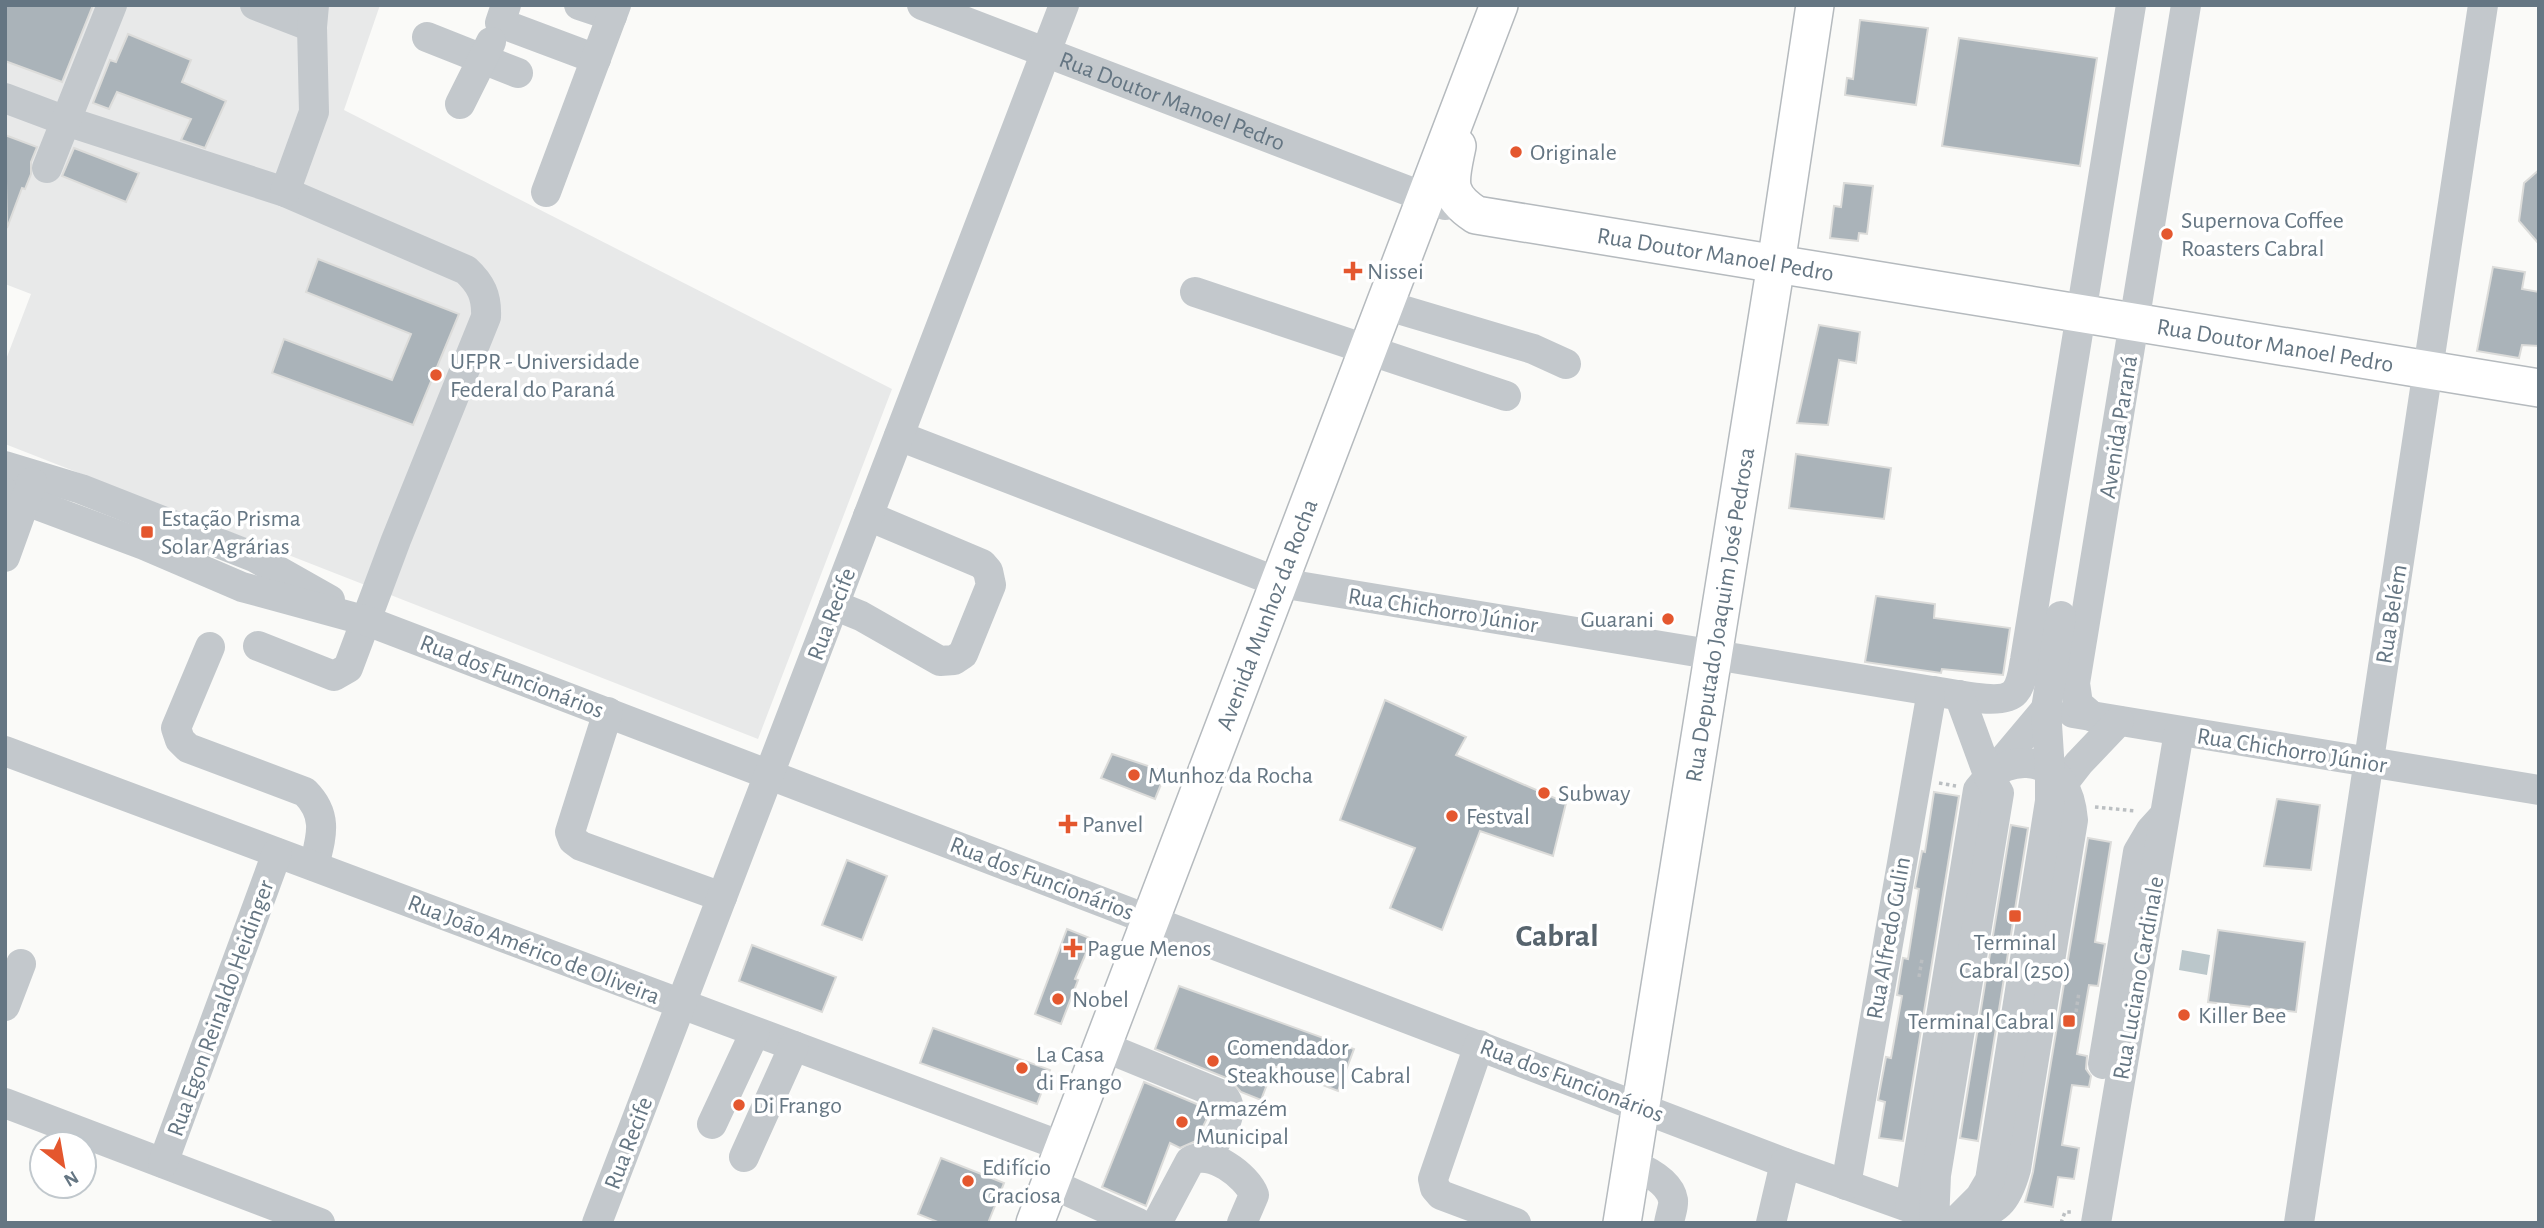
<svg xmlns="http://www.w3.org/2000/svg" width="2544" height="1228" font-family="'Alegreya Sans',sans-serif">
<rect width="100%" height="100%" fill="#fafaf8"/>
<path fill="#e8e9e9" d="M5 5H380L344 110 892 389 758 739 5 444V362L31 294 5 284Z"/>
<path fill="#bbc7cb" d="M2182 950 2210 955 2207 975 2179 970Z"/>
<g fill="#aab3b9" stroke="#dcdcda" stroke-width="2">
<path d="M5 5H93L62 82 5 61Z"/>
<path d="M1860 20 1928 28 1916 105 1845 95 1847 78 1853 79Z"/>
<path d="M128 34 191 60 182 82 226 101 205 148 181 140 191 119 117 92 109 109 93 103 110 60 116 62Z"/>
<path d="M1959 38 2097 58 2080 166 1942 146Z"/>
<path d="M5 135 37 147 31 162V174L25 189 22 188 7 228Z"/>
<path d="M74 148 139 173 126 202 62 176Z"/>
<path d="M2539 170V244L2519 221 2524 183Z"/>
<path d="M1844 183 1873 186 1867 234 1859 233 1858 241 1830 238 1834 206 1841 207Z"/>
<path d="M318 259 459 314 413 425 272 373 284 339 392 380 411 334 306 292Z"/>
<path d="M2493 267 2525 272 2522 289 2539 292V346L2522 345 2519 358 2477 351Z"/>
<path d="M1819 325 1860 332 1856 363 1839 360 1828 425 1797 423Z"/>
<path d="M1796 454 1891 468 1884 519 1789 508Z"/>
<path d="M1876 596 1935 604 1934 618 2010 628 2003 675 1942 669 1941 673 1865 662Z"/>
<path d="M1385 700 1466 737 1456 755 1566 803 1553 856 1480 831 1442 930 1390 908 1415 848 1340 820Z"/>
<path d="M1112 754 1166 772 1155 799 1101 778Z"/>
<path d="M1934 792 1959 796 1903 1141 1879 1138 1885 1102 1878 1100 1886 1057 1891 1058 1902 996 1897 995 1903 958 1908 959 1919 889 1915 888 1922 851 1925 852Z"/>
<path d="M2277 799 2320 805 2311 870 2264 866Z"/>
<path d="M2011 825 2028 828 1978 1141 1960 1138Z"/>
<path d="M2088 838 2111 842 2095 942 2105 944 2098 986 2089 985 2077 1054 2087 1056 2086 1069 2091 1076 2089 1087 2072 1085 2062 1145 2079 1148 2074 1179 2058 1177 2053 1207 2025 1202 2033 1172Z"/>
<path d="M847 860 887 876 862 940 822 925Z"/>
<path d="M1067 929 1092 939 1075 979 1078 980 1061 1024 1035 1014Z"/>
<path d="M2218 930 2305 942 2296 1012 2208 1002Z"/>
<path d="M752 945 836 977 822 1012 739 981Z"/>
<path d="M1179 986 1354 1049 1338 1091 1274 1066 1261 1100 1241 1092 1229 1079 1155 1049Z"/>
<path d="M933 1028 1050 1070 1037 1104 920 1063Z"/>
<path d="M1144 1082 1211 1110 1196 1141 1180 1148 1170 1143 1146 1206 1102 1187Z"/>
<path d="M941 1158 1004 1183 988 1223H940L918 1214Z"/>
</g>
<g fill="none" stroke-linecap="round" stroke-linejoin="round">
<defs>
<g id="major">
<path id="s2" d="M1457 146C1450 181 1444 194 1476 215L2539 388"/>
<path id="s3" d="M1035 1223 1499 5"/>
<path id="s4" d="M1622 1223 1776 264 1815 5"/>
</g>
</defs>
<use href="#major" stroke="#b5babe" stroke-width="40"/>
<g stroke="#bbbfc2" stroke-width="3.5" stroke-dasharray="3.5 3.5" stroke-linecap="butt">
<path d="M1939 783 1956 786"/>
<path d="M2095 807 2136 811"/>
<path d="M1919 977 1922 959"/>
<path d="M2076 1012 2079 992"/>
<path d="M2061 1223 2065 1212H2072"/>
</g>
<g stroke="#c3c8cc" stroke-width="30">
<path d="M255 5 312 27"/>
<path d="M506 5 500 23 596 59"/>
<path d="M579 5 612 16"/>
<path id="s1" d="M922 5 1445 205"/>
<path d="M427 37 518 73"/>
<path d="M5 98 66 121 285 192 466 270C481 284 487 296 486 317L396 540 348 668 334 676 258 646"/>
<path d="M460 104 491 42"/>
<path d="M47 168 112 5"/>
<path d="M285 192 314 112 312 27 314 5"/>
<path d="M546 192 616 5"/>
<path d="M1195 292 1506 396"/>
<path d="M1385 305 1533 349 1566 364"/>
<path d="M899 436 1280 583 1932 691C1951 693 2002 707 2015 692 2022 684 2023 670 2025 660L2131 5"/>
<path d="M5 466 81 489 254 557 330 600"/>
<path d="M5 493 144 545 242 587 367 621 1785 1163 1953 1223"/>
<path d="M5 557 32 482"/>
<path d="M834 605 861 616 940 661 954 660 963 654 991 585 988 571 982 564 868 516"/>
<path d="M210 647 176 728 180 740 188 748 305 792C329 816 321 837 314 866"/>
<path d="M608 712 570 832 573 840 581 846 722 897"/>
<path d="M2073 713 2539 790"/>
<path d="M2093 717 2078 704 2075 683 2186 5"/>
<path d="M5 751 1064 1147"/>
<path d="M2051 799 2079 763 2119 721"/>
<path d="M5 1006 21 964"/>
<path d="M1479 1045 1433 1179 1435 1188 1441 1195 1516 1223"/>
<path d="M1102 1046 1222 1095C1240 1111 1216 1139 1207 1157"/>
<path d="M2103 1064 2138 852 2151 830 2161 819"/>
<path d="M5 1103 320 1223"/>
<path d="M712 1124 755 1032"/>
<path d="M744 1157 794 1046"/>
<path d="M163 1163 277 853"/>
<path d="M1631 1164C1646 1170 1670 1182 1673 1200 1674 1206 1670 1216 1669 1223"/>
<path d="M1050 1183 1138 1223"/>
<path d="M1846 1185 1932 691"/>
<path d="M1910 1207 1978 790 2046 709"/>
<path d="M1964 1220C1997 1212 2007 1202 2016 1169L2073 820C2072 808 2069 794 2062 783 2045 757 2010 758 1989 777"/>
<path d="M597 1223 1064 5"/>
<path d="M1157 1223 1190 1161C1210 1148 1247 1176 1254 1195L1242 1223"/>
<path d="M1771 1223 1785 1163"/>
<path d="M1934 1223 1936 1175 1999 793 1989 777 1959 695"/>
<path d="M1954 1223 1980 1197 1990 1180 2050 801V771L2046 709 2061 616"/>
<path d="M2096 1223 2179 732"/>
<path d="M2299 1223 2483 5"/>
</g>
<use href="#major" stroke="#fff" stroke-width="37"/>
</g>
<g fill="#e4572e" stroke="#fff" stroke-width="2.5">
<circle cx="1516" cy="152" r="7"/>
<circle cx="2167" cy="234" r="7"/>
<path d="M1349.5 260.5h7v7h7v7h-7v7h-7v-7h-7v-7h7z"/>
<circle cx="436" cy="375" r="7"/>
<rect x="140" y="525" width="14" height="14" rx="3.5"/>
<circle cx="1668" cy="619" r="7"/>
<circle cx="1134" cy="775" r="7"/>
<circle cx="1544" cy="793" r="7"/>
<circle cx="1452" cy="816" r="7"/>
<path d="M1064.5 813.5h7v7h7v7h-7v7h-7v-7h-7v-7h7z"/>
<rect x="2008" y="909" width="14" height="14" rx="3.5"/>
<path d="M1069.5 937.5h7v7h7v7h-7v7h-7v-7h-7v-7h7z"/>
<circle cx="1058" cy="999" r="7"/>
<circle cx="2184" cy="1015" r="7"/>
<rect x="2062" y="1014" width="14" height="14" rx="3.5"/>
<circle cx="1213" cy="1061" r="7"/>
<circle cx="1022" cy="1068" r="7"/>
<circle cx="739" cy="1105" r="7"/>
<circle cx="1182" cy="1122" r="7"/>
<circle cx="968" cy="1181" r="7"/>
</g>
<g text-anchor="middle" stroke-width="7" stroke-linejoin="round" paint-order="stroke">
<g font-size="24" fill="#657683" stroke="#fff">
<text dy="8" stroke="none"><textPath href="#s1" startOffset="268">Rua Doutor Manoel Pedro</textPath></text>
<text dy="8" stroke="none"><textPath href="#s2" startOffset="322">Rua Doutor Manoel Pedro</textPath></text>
<text dy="8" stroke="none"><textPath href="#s2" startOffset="889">Rua Doutor Manoel Pedro</textPath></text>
<text transform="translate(2118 427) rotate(-81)" y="8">Avenida Paraná</text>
<text transform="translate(1443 610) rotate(9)" y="8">Rua Chichorro Júnior</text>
<text transform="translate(831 614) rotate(-69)" y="8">Rua Recife</text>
<text dy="8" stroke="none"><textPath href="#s3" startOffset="651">Avenida Munhoz da Rocha</textPath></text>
<text dy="8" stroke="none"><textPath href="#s4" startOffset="616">Rua Deputado Joaquim José Pedrosa</textPath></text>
<text transform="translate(2391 614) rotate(-81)" y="8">Rua Belém</text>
<text transform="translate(512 676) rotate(21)" y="8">Rua dos Funcionários</text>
<text transform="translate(2292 750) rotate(9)" y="8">Rua Chichorro Júnior</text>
<text transform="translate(1042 878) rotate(21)" y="8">Rua dos Funcionários</text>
<text transform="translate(1888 938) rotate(-80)" y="8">Rua Alfredo Gulin</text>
<text transform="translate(534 949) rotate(21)" y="8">Rua João Américo de Oliveira</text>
<text transform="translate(2138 978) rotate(-80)" y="8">Rua Luciano Cardinale</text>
<text transform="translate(220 1008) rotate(-70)" y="8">Rua Egon Reinaldo Heidinger</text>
<text transform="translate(1572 1080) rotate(21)" y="8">Rua dos Funcionários</text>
<text transform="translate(628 1143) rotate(-69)" y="8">Rua Recife</text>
</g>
<g font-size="24" fill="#657683" stroke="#fff" text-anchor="start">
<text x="1530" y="160">Originale</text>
<text x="2181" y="228">Supernova Coffee<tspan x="2181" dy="28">Roasters Cabral</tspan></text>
<text x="1367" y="279">Nissei</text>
<text x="450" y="369">UFPR - Universidade<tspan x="450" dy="28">Federal do Paraná</tspan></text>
<text x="161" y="526">Estação Prisma<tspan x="161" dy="28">Solar Agrárias</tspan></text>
<text x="1654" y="627" text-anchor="end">Guarani</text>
<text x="1148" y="783">Munhoz da Rocha</text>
<text x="1558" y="801">Subway</text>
<text x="1466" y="824">Festval</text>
<text x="1082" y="832">Panvel</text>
<text x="2015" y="950" text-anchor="middle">Terminal<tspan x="2015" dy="28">Cabral (250)</tspan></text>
<text x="1087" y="956">Pague Menos</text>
<text x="1072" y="1007">Nobel</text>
<text x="2198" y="1023">Killer Bee</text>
<text x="2055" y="1029" text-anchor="end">Terminal Cabral</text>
<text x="1227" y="1055">Comendador<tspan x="1227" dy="28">Steakhouse | Cabral</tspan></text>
<text x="1036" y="1062">La Casa<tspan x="1036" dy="28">di Frango</tspan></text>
<text x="753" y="1113">Di Frango</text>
<text x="1196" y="1116">Armazém<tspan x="1196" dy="28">Municipal</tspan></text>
<text x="982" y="1175">Edifício<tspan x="982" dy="28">Graciosa</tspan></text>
</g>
<g font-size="32" font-weight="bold" fill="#57646e" stroke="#fff">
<text x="1557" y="946">Cabral</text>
</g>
</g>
<rect width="2544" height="1228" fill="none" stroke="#657683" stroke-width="14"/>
<g transform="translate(63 1165) rotate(149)"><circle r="33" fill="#ffffff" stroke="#c1c8cd" stroke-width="2"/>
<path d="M0-5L12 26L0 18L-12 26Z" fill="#e4572e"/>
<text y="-10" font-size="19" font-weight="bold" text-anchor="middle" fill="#657683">N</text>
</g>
</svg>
